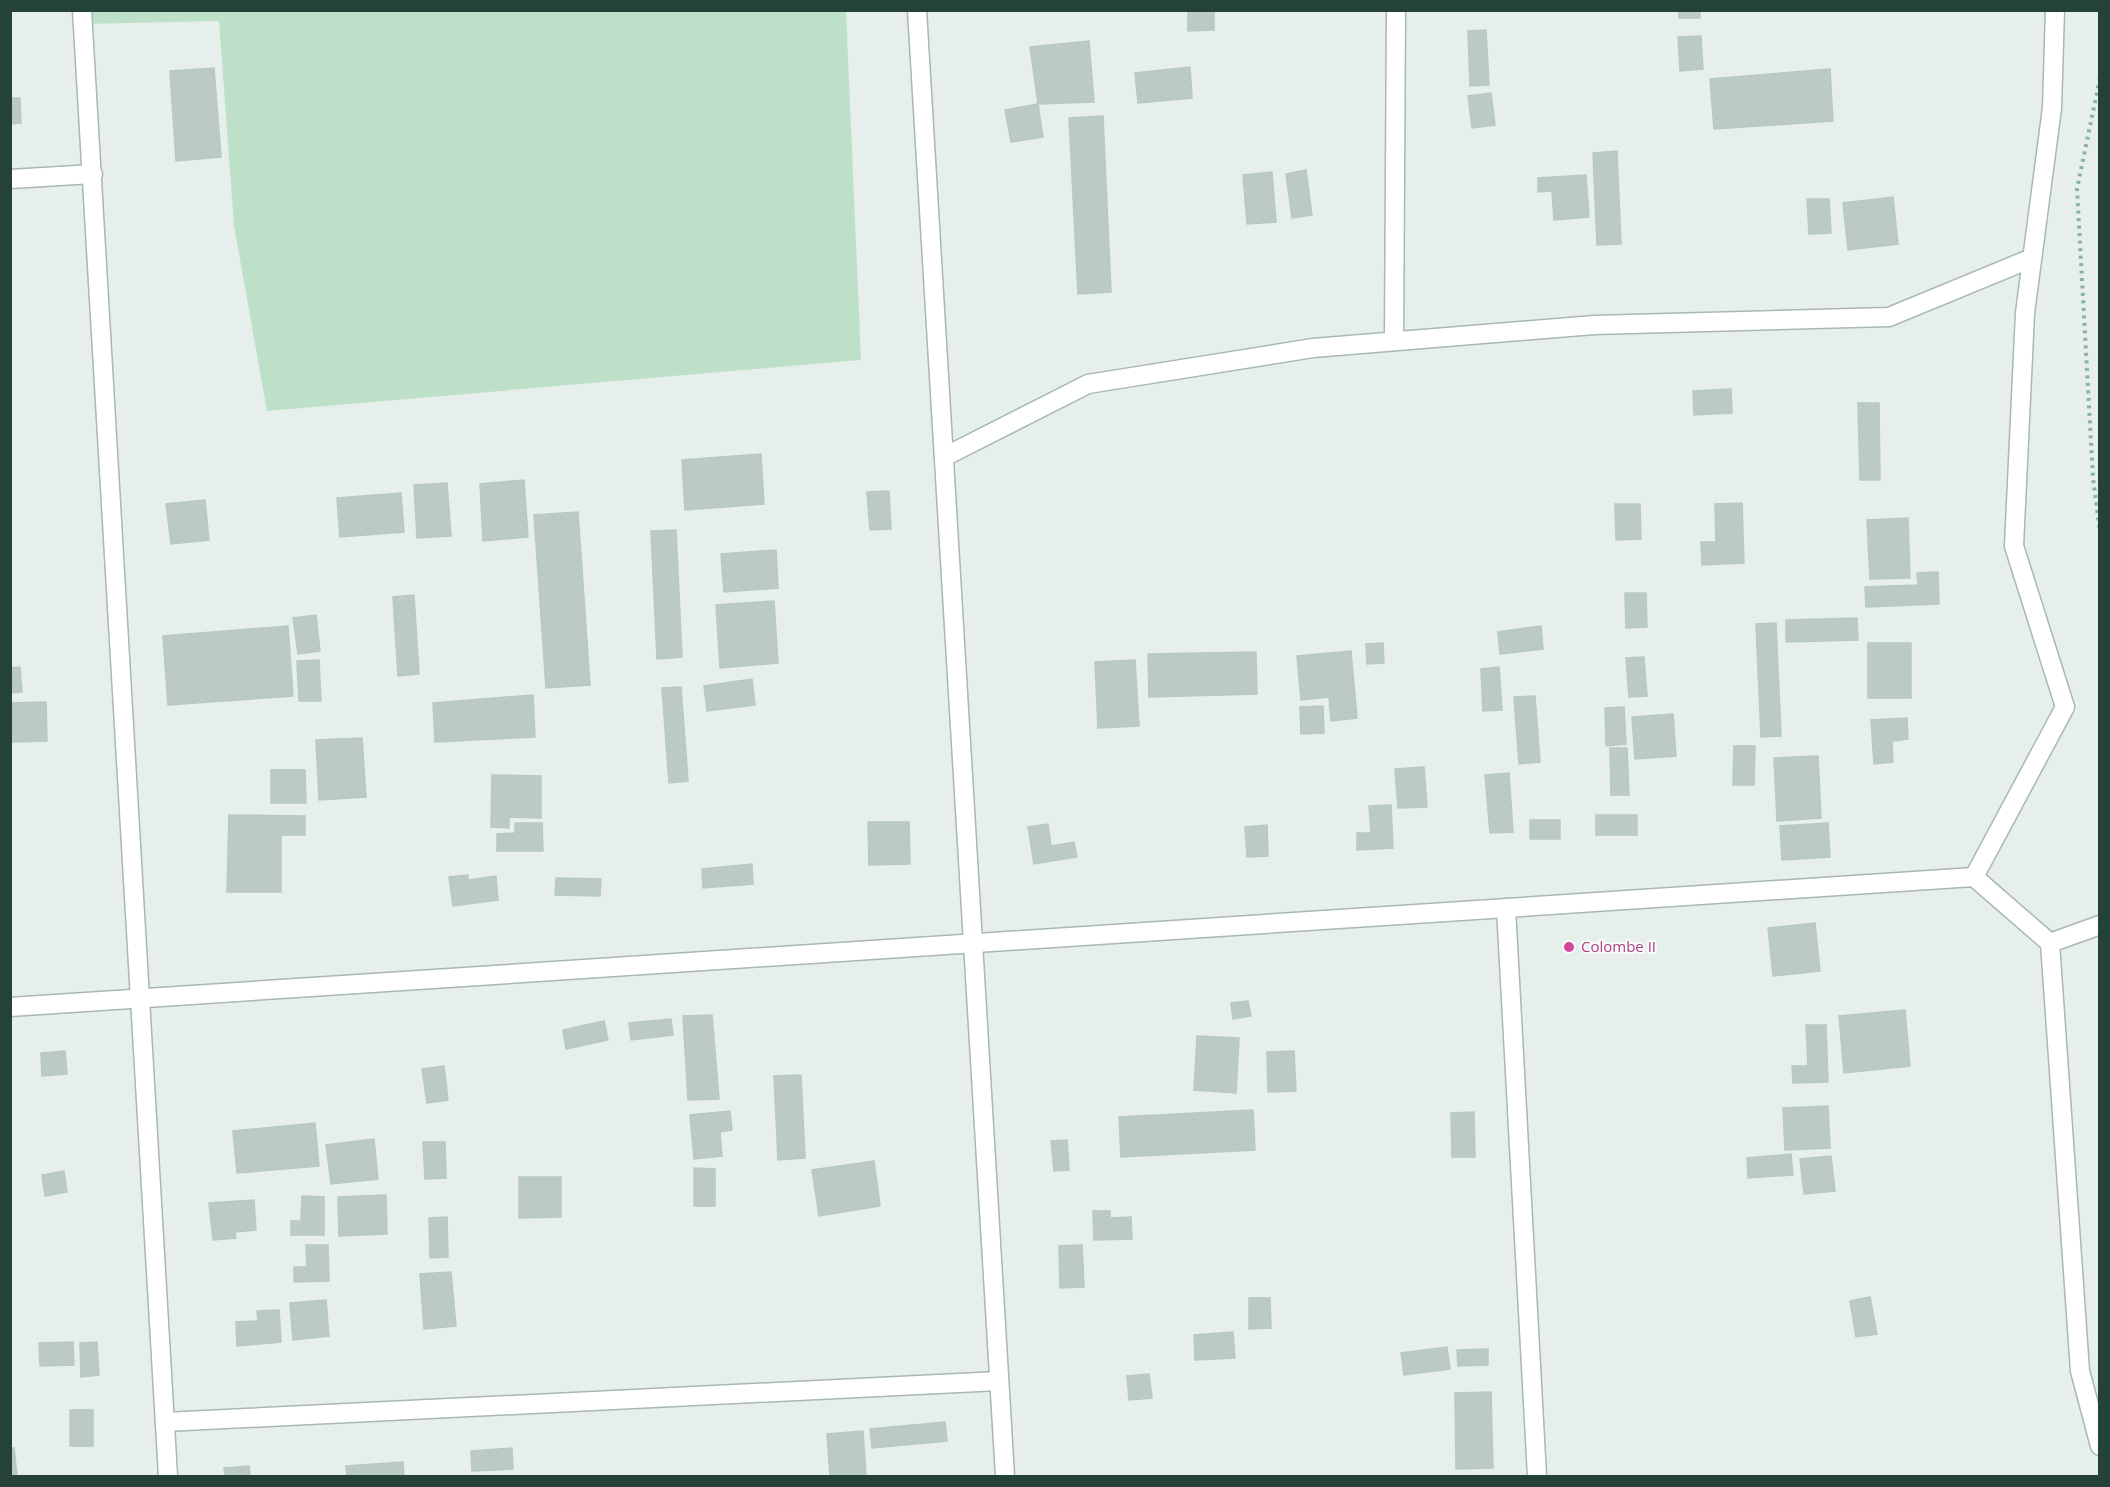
<svg xmlns="http://www.w3.org/2000/svg" width="2110" height="1487" font-family="'Open Sans',sans-serif">
<rect width="100%" height="100%" fill="#e6efeb"/>
<path fill="#bfe0c8" d="M82 11H846L861 360 267 411 234 226 219 21 83 24Z"/>
<g fill="#bbcac4" stroke="#b8c9c2" stroke-width="1.5">
<path d="M1188 10H1214V30L1188 31Z"/>
<rect x="1679" y="10" width="21" height="8"/>
<path d="M1486 30 1489 85 1470 86 1468 31Z"/>
<path d="M1701 36 1703 69 1680 71 1678 37Z"/>
<path d="M1089 41 1094 102 1038 104 1030 47Z"/>
<path d="M1190 67 1192 98 1138 103 1135 73Z"/>
<path d="M214 68 221 157 176 161 170 71Z"/>
<path d="M1830 69 1833 121 1714 129 1710 79Z"/>
<path d="M1491 93 1495 125 1472 128 1468 96Z"/>
<path d="M10 98H20L21 123 10 124Z"/>
<path d="M1038 104 1043 137 1011 142 1005 110Z"/>
<path d="M1103 116 1111 292 1078 294 1069 118Z"/>
<path d="M1617 151 1621 244 1597 245 1593 153Z"/>
<path d="M1306 170 1312 215 1292 218 1286 174Z"/>
<path d="M1272 172 1276 222 1247 224 1243 175Z"/>
<path d="M1586 175 1589 217 1554 220 1552 191 1538 192V178Z"/>
<path d="M1893 197 1898 244 1848 250 1843 203Z"/>
<path d="M1807 199H1829L1831 233 1809 234Z"/>
<path d="M1731 389 1732 413 1694 415 1693 391Z"/>
<path d="M1858 403H1879L1880 480H1860Z"/>
<path d="M761 454 764 504 685 510 682 460Z"/>
<path d="M524 480 528 537 483 541 480 484Z"/>
<path d="M447 483 451 536 417 538 414 485Z"/>
<path d="M889 491 891 529 870 530 867 492Z"/>
<path d="M401 493 404 532 340 537 337 498Z"/>
<path d="M205 500 209 540 171 544 166 504Z"/>
<path d="M1742 503 1744 563 1702 565 1701 542H1716L1715 504Z"/>
<path d="M1615 504H1640L1641 539 1616 540Z"/>
<path d="M578 512 590 685 546 688 534 515Z"/>
<path d="M1908 518 1910 578 1870 579 1867 520Z"/>
<path d="M676 530 682 657 657 659 651 531Z"/>
<path d="M776 550 778 588 724 592 721 554Z"/>
<path d="M1938 572 1939 604 1866 607 1865 587 1918 585 1917 573Z"/>
<path d="M1625 593H1646L1647 627 1626 628Z"/>
<path d="M414 595 419 674 398 676 393 597Z"/>
<path d="M774 601 778 663 720 668 716 605Z"/>
<path d="M316 615 320 651 298 654 293 618Z"/>
<path d="M1857 618 1858 640 1786 642V620Z"/>
<path d="M1776 623 1781 736 1761 737 1756 624Z"/>
<path d="M288 626 293 696 168 705 163 636Z"/>
<path d="M1541 626 1543 649 1500 654 1498 632Z"/>
<path d="M1383 643 1384 663 1367 664 1366 644Z"/>
<rect x="1868" y="643" width="43" height="55"/>
<path d="M1351 651 1357 718 1331 721 1329 697 1301 700 1297 656Z"/>
<path d="M1256 652 1257 694 1149 697 1148 654Z"/>
<path d="M1644 657 1647 696 1629 697 1626 658Z"/>
<path d="M319 660 321 701H299L297 661Z"/>
<path d="M1135 660 1139 726 1098 728 1095 662Z"/>
<path d="M20 667 22 692 10 693V668Z"/>
<path d="M1499 667 1502 710 1483 711 1481 669Z"/>
<path d="M752 679 755 705 707 711 704 686Z"/>
<path d="M681 687 688 781 669 783 662 688Z"/>
<path d="M533 695 535 737 435 742 433 703Z"/>
<path d="M1535 696 1540 762 1519 764 1514 697Z"/>
<path d="M46 702 47 741 10 742V703Z"/>
<path d="M1323 706 1324 733 1301 734 1300 707Z"/>
<path d="M1624 707 1626 744 1606 746 1605 708Z"/>
<path d="M1673 714 1676 756 1635 759 1632 717Z"/>
<path d="M1907 718 1908 739 1892 741 1893 762 1874 764 1871 720Z"/>
<path d="M362 738 366 797 319 800 316 740Z"/>
<path d="M1734 746H1755L1754 785H1733Z"/>
<path d="M1610 748H1627L1629 795H1611Z"/>
<path d="M1818 756 1821 818 1777 821 1774 758Z"/>
<path d="M1424 767 1427 807 1398 808 1395 769Z"/>
<path d="M271 770H305L306 803H271Z"/>
<path d="M1509 773 1513 832 1490 833 1485 775Z"/>
<path d="M492 775 541 776V818L509 817V828L491 827Z"/>
<path d="M1391 805 1393 848 1357 850V833H1371L1369 806Z"/>
<path d="M229 815 305 816V835H281V892H227Z"/>
<rect x="1596" y="815" width="41" height="20"/>
<rect x="1530" y="820" width="30" height="19"/>
<path d="M868 822H909L910 864 869 865Z"/>
<path d="M515 823H542L543 851H497V834L515 833Z"/>
<path d="M1828 823 1830 857 1782 860 1780 826Z"/>
<path d="M1048 824 1051 846 1074 842 1077 857 1034 864 1028 827Z"/>
<path d="M1267 825 1268 856 1247 857 1245 827Z"/>
<path d="M752 864 753 884 703 888 702 869Z"/>
<path d="M468 875V880L496 876 498 900 453 906 449 877Z"/>
<path d="M556 878 601 879 600 896 555 895Z"/>
<path d="M1815 923 1820 971 1773 976 1768 928Z"/>
<path d="M1248 1001 1251 1016 1233 1019 1231 1003Z"/>
<path d="M1905 1010 1910 1066 1844 1073 1839 1016Z"/>
<path d="M712 1015 719 1099 688 1100 683 1016Z"/>
<path d="M671 1019 673 1035 631 1040 629 1023Z"/>
<path d="M604 1021 608 1040 566 1049 563 1030Z"/>
<path d="M1806 1025H1826L1828 1082 1793 1083 1792 1066H1808Z"/>
<path d="M1197 1036 1239 1038 1236 1093 1194 1090Z"/>
<path d="M65 1051 67 1074 42 1076 41 1053Z"/>
<path d="M1294 1051 1296 1091 1268 1092 1267 1052Z"/>
<path d="M444 1066 448 1100 427 1103 422 1069Z"/>
<path d="M801 1075 805 1158 778 1160 774 1076Z"/>
<path d="M1828 1106 1830 1148 1785 1150 1783 1108Z"/>
<path d="M1253 1110 1255 1150 1121 1157 1119 1117Z"/>
<path d="M730 1111 732 1130 720 1132 722 1156 694 1159 690 1115Z"/>
<path d="M1474 1112 1475 1157H1452L1451 1113Z"/>
<path d="M315 1123 319 1166 237 1173 233 1131Z"/>
<path d="M374 1139 378 1179 331 1184 326 1145Z"/>
<path d="M1067 1140 1069 1170 1054 1171 1051 1141Z"/>
<path d="M423 1142H445L446 1178 425 1179Z"/>
<path d="M1791 1154 1793 1175 1748 1178 1747 1158Z"/>
<path d="M1831 1156 1835 1191 1804 1194 1800 1159Z"/>
<path d="M874 1161 880 1206 819 1216 812 1170Z"/>
<path d="M694 1168 715 1169V1206H694Z"/>
<path d="M64 1171 67 1192 45 1196 42 1175Z"/>
<path d="M519 1177H561V1217L519 1218Z"/>
<path d="M386 1195 387 1234 339 1236 338 1197Z"/>
<path d="M302 1196 324 1197V1235H291V1221H301Z"/>
<path d="M254 1200 256 1230 235 1232 236 1238 213 1240 209 1203Z"/>
<path d="M1093 1211H1110V1218L1131 1217 1132 1239 1094 1240Z"/>
<path d="M447 1217 448 1257 430 1258 429 1218Z"/>
<path d="M306 1245H328L329 1281 294 1282V1267H307Z"/>
<path d="M1082 1245 1084 1287 1060 1288 1059 1246Z"/>
<path d="M451 1272 456 1326 424 1329 420 1274Z"/>
<path d="M1870 1297 1877 1334 1856 1337 1850 1301Z"/>
<path d="M1249 1298H1270L1271 1328 1249 1329Z"/>
<path d="M326 1300 329 1336 293 1340 290 1303Z"/>
<path d="M279 1310 281 1342 237 1346 236 1322 258 1321 257 1311Z"/>
<path d="M1233 1332 1235 1358 1195 1360 1194 1335Z"/>
<path d="M73 1342 74 1365 40 1366 39 1343Z"/>
<path d="M97 1342 99 1375 81 1377 80 1343Z"/>
<path d="M1447 1347 1450 1369 1404 1375 1401 1353Z"/>
<path d="M1488 1349V1365L1458 1366 1457 1350Z"/>
<path d="M1149 1374 1152 1398 1129 1400 1127 1376Z"/>
<path d="M1491 1392 1493 1468 1456 1469 1455 1393Z"/>
<rect x="70" y="1410" width="23" height="36"/>
<path d="M945 1422 947 1441 872 1448 870 1429Z"/>
<path d="M863 1431 866 1476H830L827 1434Z"/>
<path d="M10 1448H14L17 1476H10Z"/>
<path d="M512 1448 513 1469 472 1471 471 1451Z"/>
<path d="M403 1462 404 1476H347L346 1466Z"/>
<path d="M249 1466 250 1476H225L224 1468Z"/>
</g>
<g fill="none" stroke-linecap="round" stroke-linejoin="round">
<defs>
<g id="minor">
<path d="M82 10 168 1476"/>
<path d="M917 10 1005 1476"/>
<path d="M10 179 93 174"/>
<path d="M1394 341 1396 10"/>
<path d="M944 457 1088 384 1313 348 1594 325 1889 317 2032 258"/>
<path d="M1974 877 2065 707 2014 546 2025 313 2052 108 2055 10"/>
<path d="M1506 908 1537 1476"/>
<path d="M2050 943 2100 925"/>
<path d="M10 1007 1974 877 2050 943 2080 1371 2100 1446"/>
<path d="M165 1422 999 1381"/>
</g>
</defs>
<use href="#minor" stroke="#a8b8b2" stroke-width="21"/>
<path stroke="#86b3a5" stroke-width="4" stroke-dasharray="3 4.5" stroke-linecap="butt" d="M2100 78 2077 189 2093 478 2100 533"/>
<use href="#minor" stroke="#fff" stroke-width="18"/>
</g>
<circle fill="#d1479c" stroke="#f7fbf9" stroke-width="2" cx="1569" cy="947" r="6"/>
<g text-anchor="middle" stroke-width="4.5" stroke-linejoin="round" paint-order="stroke">
<g font-size="15" fill="#b23c85" stroke="#f7fbf9" text-anchor="start">
<text x="1581" y="952">Colombe II</text>
</g>
</g>
<rect width="2110" height="1487" fill="none" stroke="#24423a" stroke-width="24"/>
</svg>
